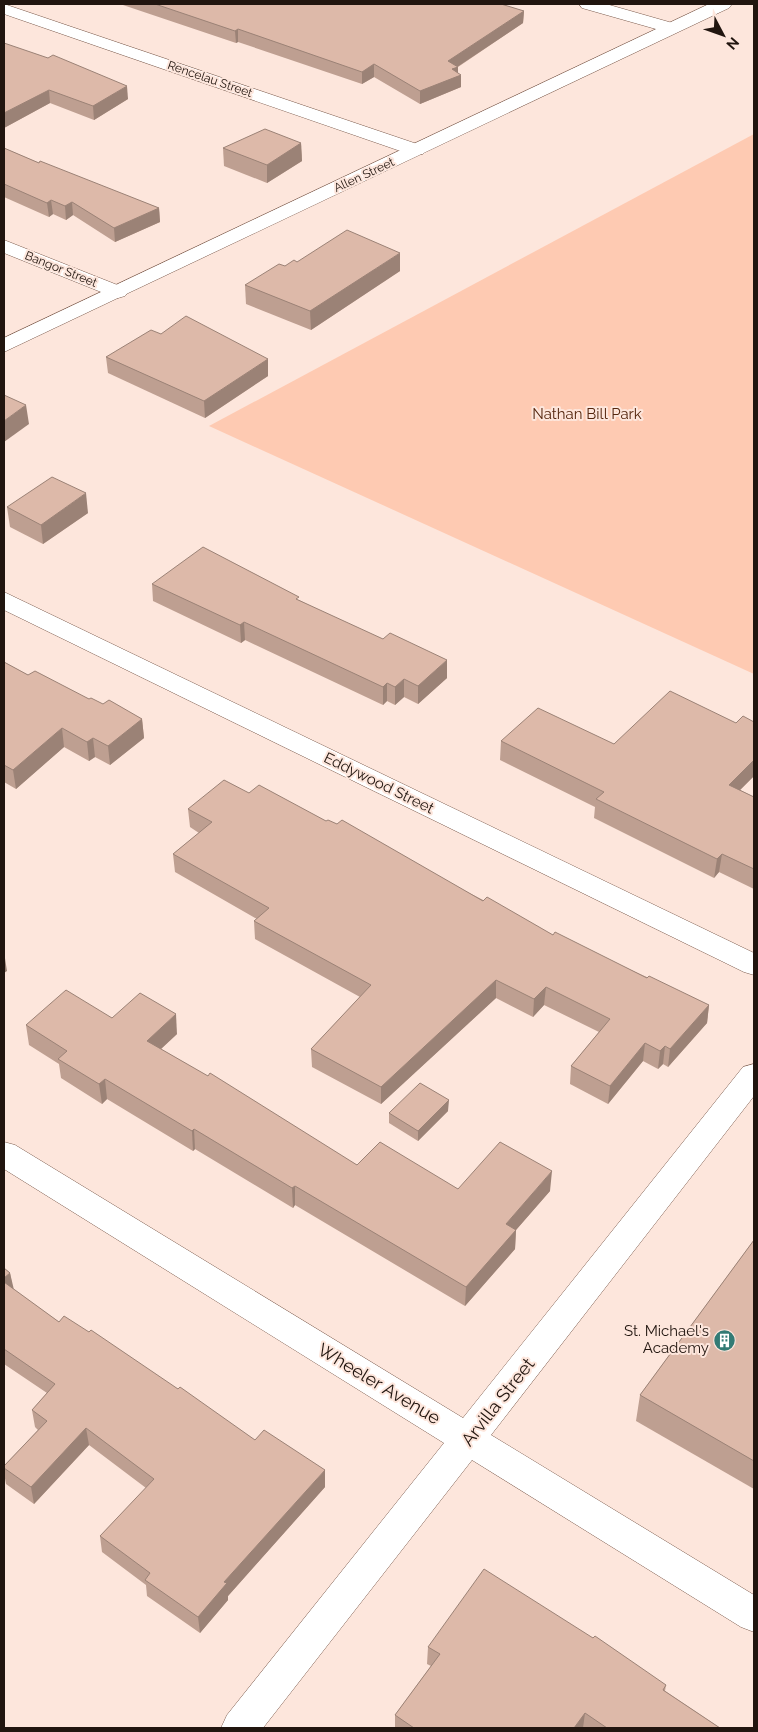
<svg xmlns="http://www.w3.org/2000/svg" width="758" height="1732" font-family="Raleway,sans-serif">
<rect width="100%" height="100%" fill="#fde6dc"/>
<path fill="#fecab2" d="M754 134V674L209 426Z"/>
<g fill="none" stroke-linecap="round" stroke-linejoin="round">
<defs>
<g id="street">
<path d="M4 4 423 146 426 150 423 154H409L4 14Z"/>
<path d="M579 4H606L676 24 679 28 676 32 670 33 582 8Z"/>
<path d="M4 240 125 288 128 292 125 296 118 298 111 296 4 253Z"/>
<path d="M4 592 754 953V975L744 972 4 610Z"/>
<path d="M754 1064V1096L491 1435 754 1595V1632L741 1627 472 1460 263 1728H221L227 1715 444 1443 4 1169V1142L15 1145 463 1418 743 1067Z"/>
</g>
<path id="primary" d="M709 4H732L729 8 4 352V338Z"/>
</defs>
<use href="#street" stroke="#7c5c4e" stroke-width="1"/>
<use href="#primary" stroke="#7c5c4e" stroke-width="1"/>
<use href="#street" fill="#fff" fill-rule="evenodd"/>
<use href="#primary" fill="#fff" fill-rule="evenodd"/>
</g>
<g fill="#be9f91">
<path d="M120 4H501L524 11 523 23 458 67V73L461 87 420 104 374 77 362 84 238 42 236 43Z"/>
<path d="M4 43 128 99 94 120 50 103 4 128Z"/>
<path d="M301 143 302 161 267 183 224 166 223 148Z"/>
<path d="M4 148 39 163 159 208 160 222 115 242 73 215 66 220 53 214 49 217 4 197Z"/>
<path d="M297 262 400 271 311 330 246 304 245 285 285 266Z"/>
<path d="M161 334 268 359V376L205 418 108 373 106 357Z"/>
<path d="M7 507 88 513 43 544 10 527Z"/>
<path d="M152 584 299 600 447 678 418 704 404 697 395 705 387 701 383 705 245 640 241 643 153 601Z"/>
<path d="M4 662 28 675 89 699 142 719 144 738 110 765 95 757 89 761 64 747 16 789 4 782Z"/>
<path d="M501 741 614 744 754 776 740 790 754 797V889L719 872 714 878 594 818 595 807 500 760Z"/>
<path d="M249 793 326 821 553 935 709 1005 707 1023 668 1067 663 1064 658 1069 643 1061 608 1104 570 1084 571 1066 599 1032 544 1005 533 1017 496 998 381 1104 312 1067 311 1049 360 997 255 939 254 921 257 919 175 872 173 854 199 833 190 827 188 809Z"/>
<path d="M112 1018 177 1034 161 1049 357 1165 458 1189 550 1191 516 1230 515 1249 465 1306 295 1205 293 1208 195 1149 193 1151 107 1099 102 1104 61 1078 59 1064 29 1045 26 1025Z"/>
<path d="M448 1111 418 1141 389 1123V1113Z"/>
<path d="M754 1240V1489L636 1421 640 1395Z"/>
<path d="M4 1268 10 1273 13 1289 59 1322 178 1389 325 1487 228 1596V1600L200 1633 147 1596 146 1585 102 1552 100 1536 146 1488 89 1445 34 1504 6 1484 4 1473V1466L38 1430 35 1427 32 1410 47 1393 4 1364Z"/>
<path d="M428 1647 666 1685 665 1691 720 1728H395V1715L431 1666 427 1664Z"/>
</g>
<g fill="#9b8276">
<path d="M524 11 523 23 457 67H458V76L461 75V87L420 104V91L448 61Z"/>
<path d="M238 29V42L236 43 235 31Z"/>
<path d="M374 64V77L362 84V72Z"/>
<path d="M127 86 128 99 94 120 93 106Z"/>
<path d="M49 90 50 103 4 128V113Z"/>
<path d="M301 143 302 161 267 183V165Z"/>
<path d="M51 200 53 214 49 217 47 203Z"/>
<path d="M72 202 73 215 66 220 65 206Z"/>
<path d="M159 208 160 222 115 242 114 228Z"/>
<path d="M400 253V271L311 330 310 311Z"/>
<path d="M268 359V376L205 418 204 401Z"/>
<path d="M26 405 29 424 4 442V421Z"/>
<path d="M86 493 88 513 43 544 41 525Z"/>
<path d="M244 622 245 640 241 643 240 625Z"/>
<path d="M447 660V678L418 704V686Z"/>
<path d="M404 679V697L395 705V687Z"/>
<path d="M387 683V701L383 705V687Z"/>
<path d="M142 719 144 738 110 765 108 746Z"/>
<path d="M62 728 64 747 16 789 13 770Z"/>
<path d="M93 738 95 757 89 761 87 742Z"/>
<path d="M754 760V776L726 804 729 785Z"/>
<path d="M722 854 719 872 714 878 717 859Z"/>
<path d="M4 952 7 971 4 973Z"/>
<path d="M496 980V998L381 1104V1087Z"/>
<path d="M546 987 544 1005 533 1017 534 999Z"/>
<path d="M709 1005 707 1023 668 1067 670 1049Z"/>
<path d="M176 1014 177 1034 149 1060 147 1041Z"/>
<path d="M645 1043 643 1061 608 1104 610 1086Z"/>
<path d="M665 1046 663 1064 658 1069 660 1051Z"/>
<path d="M105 1079 107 1099 102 1104 99 1084Z"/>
<path d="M449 1100 448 1111 418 1141V1131Z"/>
<path d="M194 1129 195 1149 193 1151 192 1131Z"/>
<path d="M552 1171 550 1191 516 1230 515 1249 465 1306 466 1287 506 1224Z"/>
<path d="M295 1186V1205L293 1208 292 1188Z"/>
<path d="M10 1273 14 1290 4 1292V1278Z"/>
<path d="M86 1428 89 1445 34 1504 31 1487Z"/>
<path d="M325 1470V1487L228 1596V1600L200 1633 198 1617 224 1582Z"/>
<path d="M585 1713 583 1728H574Z"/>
</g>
<g fill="#ddb9a9" stroke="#9b8276">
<path d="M155 4H501L524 11 448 61 458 67 452 69 461 75 420 91 374 64 362 72 238 29 235 31Z"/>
<path d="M4 43 48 58 53 55 127 86 93 106 49 90 4 113Z"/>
<path d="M265 129 301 143 267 165 223 148Z"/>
<path d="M4 148 39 163 40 161 159 208 114 228 72 202 65 206 51 200 47 203 4 184Z"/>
<path d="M347 230 400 253 310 311 245 285 279 264 285 266 294 260 297 262Z"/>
<path d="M186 316 268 359 204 401 106 357 151 330 161 334Z"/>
<path d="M4 395 26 405 4 421Z"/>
<path d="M52 477 86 493 41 525 7 507Z"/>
<path d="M203 547 299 597 296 599 383 639 390 633 447 660 418 686 404 679 395 687 387 683 383 687 244 622 240 625 152 584Z"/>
<path d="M4 662 28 675 35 671 89 699 91 698 103 704 109 700 142 719 108 746 93 738 87 742 62 728 13 770 4 765Z"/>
<path d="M670 691 736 723 743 716 754 722V760L729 785 754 797V869L722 854 717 859 596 799 604 792 501 741 538 708 614 744Z"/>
<path d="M224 780 249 793 259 785 326 821 328 820 337 824 342 820 483 901 487 897 553 935 555 932 647 978 649 976 709 1005 670 1049 665 1046 660 1051 645 1043 610 1086 571 1066 610 1019 546 987 534 999 496 980 381 1087 311 1049 371 985 254 921 269 908 173 854 212 822 188 809Z"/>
<path d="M66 990 112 1018 140 993 176 1014 147 1041 208 1076 210 1073 357 1165 380 1142 458 1189 500 1142 552 1171 506 1224 516 1230 466 1287 295 1186 292 1188 194 1129 192 1131 105 1079 99 1084 58 1059 67 1051 26 1025Z"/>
<path d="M420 1083 449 1100 418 1131 389 1113Z"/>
<path d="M754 1240V1461L640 1395Z"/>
<path d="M4 1268 10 1273 4 1278Z"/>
<path d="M4 1282 59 1322 64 1316 89 1332 91 1330 178 1389 180 1387 255 1440 264 1430 325 1470 224 1582 227 1583 198 1617 145 1580 150 1573 100 1536 154 1479 86 1428 31 1487 4 1468V1466L47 1421 32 1410 55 1384 4 1349Z"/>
<path d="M484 1569 593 1638 595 1636 666 1685 663 1690 720 1728H607L585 1713 574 1728H414L395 1715 440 1654 428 1647Z"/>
</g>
<defs>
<symbol id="building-disc" viewBox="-11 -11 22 22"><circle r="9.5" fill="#337b75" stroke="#fde6dc"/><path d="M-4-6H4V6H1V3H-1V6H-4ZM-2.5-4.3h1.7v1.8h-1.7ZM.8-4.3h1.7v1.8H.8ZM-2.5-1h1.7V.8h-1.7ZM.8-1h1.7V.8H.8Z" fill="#fff"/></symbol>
</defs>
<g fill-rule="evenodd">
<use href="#building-disc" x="712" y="1328" width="25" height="25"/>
</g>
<g text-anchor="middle" stroke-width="4" stroke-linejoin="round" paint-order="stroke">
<g font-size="12" fill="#21150f" stroke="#fde6dc">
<text transform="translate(210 79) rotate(19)" y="4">Rencelau Street</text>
<text transform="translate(364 175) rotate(-25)" y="4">Allen Street</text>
<text transform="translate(61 269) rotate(22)" y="4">Bangor Street</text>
</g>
<g font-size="15" fill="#55260e" stroke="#fde6dc">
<text x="587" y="419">Nathan Bill Park</text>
</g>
<g font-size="15" fill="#21150f" stroke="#fde6dc">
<text transform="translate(379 783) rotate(26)" y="5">Eddywood Street</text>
</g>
<g font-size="15" fill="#21150f" stroke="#fde6dc" text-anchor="end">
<text x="709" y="1336">St. Michael's<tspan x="709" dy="17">Academy</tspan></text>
</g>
<g font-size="18" fill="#21150f" stroke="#fde6dc">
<text transform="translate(379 1384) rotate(31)" y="6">Wheeler Avenue</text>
<text transform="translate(498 1402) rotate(-52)" y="6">Arvilla Street</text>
</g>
</g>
<rect width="758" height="1732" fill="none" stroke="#21150f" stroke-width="10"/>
<g transform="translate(723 35) rotate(131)" stroke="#fde6dc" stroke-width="4" paint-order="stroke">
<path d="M0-4L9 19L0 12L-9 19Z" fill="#21150f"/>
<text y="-8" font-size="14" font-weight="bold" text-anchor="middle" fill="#21150f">N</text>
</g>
</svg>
